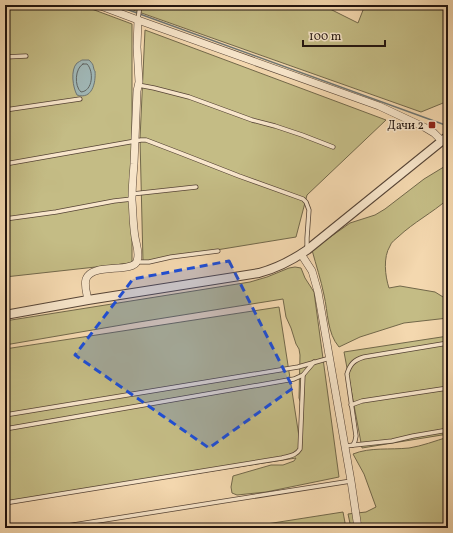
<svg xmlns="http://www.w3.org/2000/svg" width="453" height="533" font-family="Vollkorn,serif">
<rect width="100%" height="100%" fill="#f4d8af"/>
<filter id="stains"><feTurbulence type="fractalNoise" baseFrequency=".005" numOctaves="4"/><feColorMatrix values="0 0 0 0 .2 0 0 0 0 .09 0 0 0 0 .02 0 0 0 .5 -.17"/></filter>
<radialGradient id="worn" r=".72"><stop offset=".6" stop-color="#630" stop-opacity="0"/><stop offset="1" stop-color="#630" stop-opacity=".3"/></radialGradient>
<g fill="#c4bc85" stroke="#72684a">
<path d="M5 5H81L132 24V263L5 277Z"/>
<path d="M119 5H283L289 9 293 5H322L358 23 365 5 403 6V5H448V101L421 112Z"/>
<path d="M145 30 386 120 307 195 296 237 143 262 140 139Z"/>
<path d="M447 165H448V199C432 213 414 222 398 237 396 239 391 242 390 246 383 257 385 276 389 288L400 286 435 292 448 300V318L404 323 360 337 339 347C327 333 328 312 324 295 321 280 316 265 312 250L350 223 375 215 385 209 424 179Z"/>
<path d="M295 267 301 268 305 278 314 292 339 477 266 492 237 495 232 493 231 487 233 476 271 465H283L294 461 296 458 5 503V349L279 307 300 443 303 409 299 398 300 355 299 349 296 344 291 328 286 317 283 299 139 322 5 345V321L250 282 267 277 289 268Z"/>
<path d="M448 336V434L362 448 344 352Z"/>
<path d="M448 437V528H351L348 514 366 512 376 507 364 474 353 454C370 447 390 450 409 448 422 446 435 441 448 437Z"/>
<path d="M343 512 346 528H241Z"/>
</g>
<path fill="#a0b7b6" stroke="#6d7573" d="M82 60H89C90 61 92 63 93 65 93 65 94 71 95 71 96 83 92 100 77 95 73 88 70 70 77 63 77 63 82 60 82 60Z"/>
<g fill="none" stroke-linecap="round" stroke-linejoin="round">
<path stroke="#606562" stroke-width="1" d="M83 64H87C94 71 93 91 81 92 74 86 75 68 83 64Z"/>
<path stroke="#6d7573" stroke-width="1.5" d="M115 5 448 126"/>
<defs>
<g id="service">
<path d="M138 20 140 5"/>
<path d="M5 57 26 56"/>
<path d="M138 85 154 88 189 97 252 120 275 126 302 135 333 147"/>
<path d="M5 110 80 99"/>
<path d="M5 164 141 140H146L180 153 239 176 303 199 306 202 309 210 307 238V249"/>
<path d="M132 194 196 187"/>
<path d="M5 219 56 212 114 201 132 199"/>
<path d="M137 262H149L171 257 218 251"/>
<path d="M351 405 362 401 448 388"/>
<path d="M5 415 298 367 330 358"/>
<path d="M5 429 294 379 303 375"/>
<path d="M353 445 355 441 356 436 347 374C350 364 354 360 364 357L448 343"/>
<path d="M345 446 392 441 413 436 448 430"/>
<path d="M5 503 282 458C289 456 296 456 300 449L303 375 314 362"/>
<path d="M54 528 351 481"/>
</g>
<g id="minor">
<path d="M98 5 138 20 379 106 424 127 434 133 442 141"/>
<path d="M301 254 312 271 318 292 351 481 358 528"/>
<path d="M88 300C87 294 84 286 86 279 92 262 133 274 137 261 140 253 136 244 135 237 133 225 133 212 132 200 132 188 133 176 134 164 135 139 136 115 137 91L139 82 137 47 138 20"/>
</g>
<path id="tertiary" d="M5 315 88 300 259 273C278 268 291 261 307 250L448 136"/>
</defs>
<use href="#service" stroke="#564436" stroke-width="5"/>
<use href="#minor" stroke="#564436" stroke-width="8"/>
<use href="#tertiary" stroke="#564436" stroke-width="10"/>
<use href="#service" stroke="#f8e6cb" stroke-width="3.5"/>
<use href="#minor" stroke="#f8e6cb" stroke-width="7"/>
<use href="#tertiary" stroke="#f8e6cb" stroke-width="8"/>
</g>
<path fill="#1d4ed8" fill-opacity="0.2" stroke="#1d4ed8" stroke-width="3" stroke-dasharray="8 5" stroke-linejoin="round" d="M229 261 293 388 209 448 75 355 133 279Z"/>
<rect fill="#8f2418" stroke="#f8e6cb" stroke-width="1.5" x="428" y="121" width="8" height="8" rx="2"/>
<g text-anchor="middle" stroke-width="3" stroke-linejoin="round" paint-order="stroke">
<g font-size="12" fill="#21130e" stroke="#f8e6cb" text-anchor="end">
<text x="424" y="129">Дачи 2</text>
</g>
</g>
<rect width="453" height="533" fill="none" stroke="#f4d8af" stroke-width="20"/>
<rect x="6" y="6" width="441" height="521" fill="none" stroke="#21130e" stroke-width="2"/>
<rect x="10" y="10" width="433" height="513" fill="none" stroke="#21130e"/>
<path d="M303 40v6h82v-6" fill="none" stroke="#21130e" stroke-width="2"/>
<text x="309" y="40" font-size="12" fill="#21130e" stroke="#f8e6cb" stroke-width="3" paint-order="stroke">100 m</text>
<rect width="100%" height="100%" filter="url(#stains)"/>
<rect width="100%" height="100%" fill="url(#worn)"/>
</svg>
